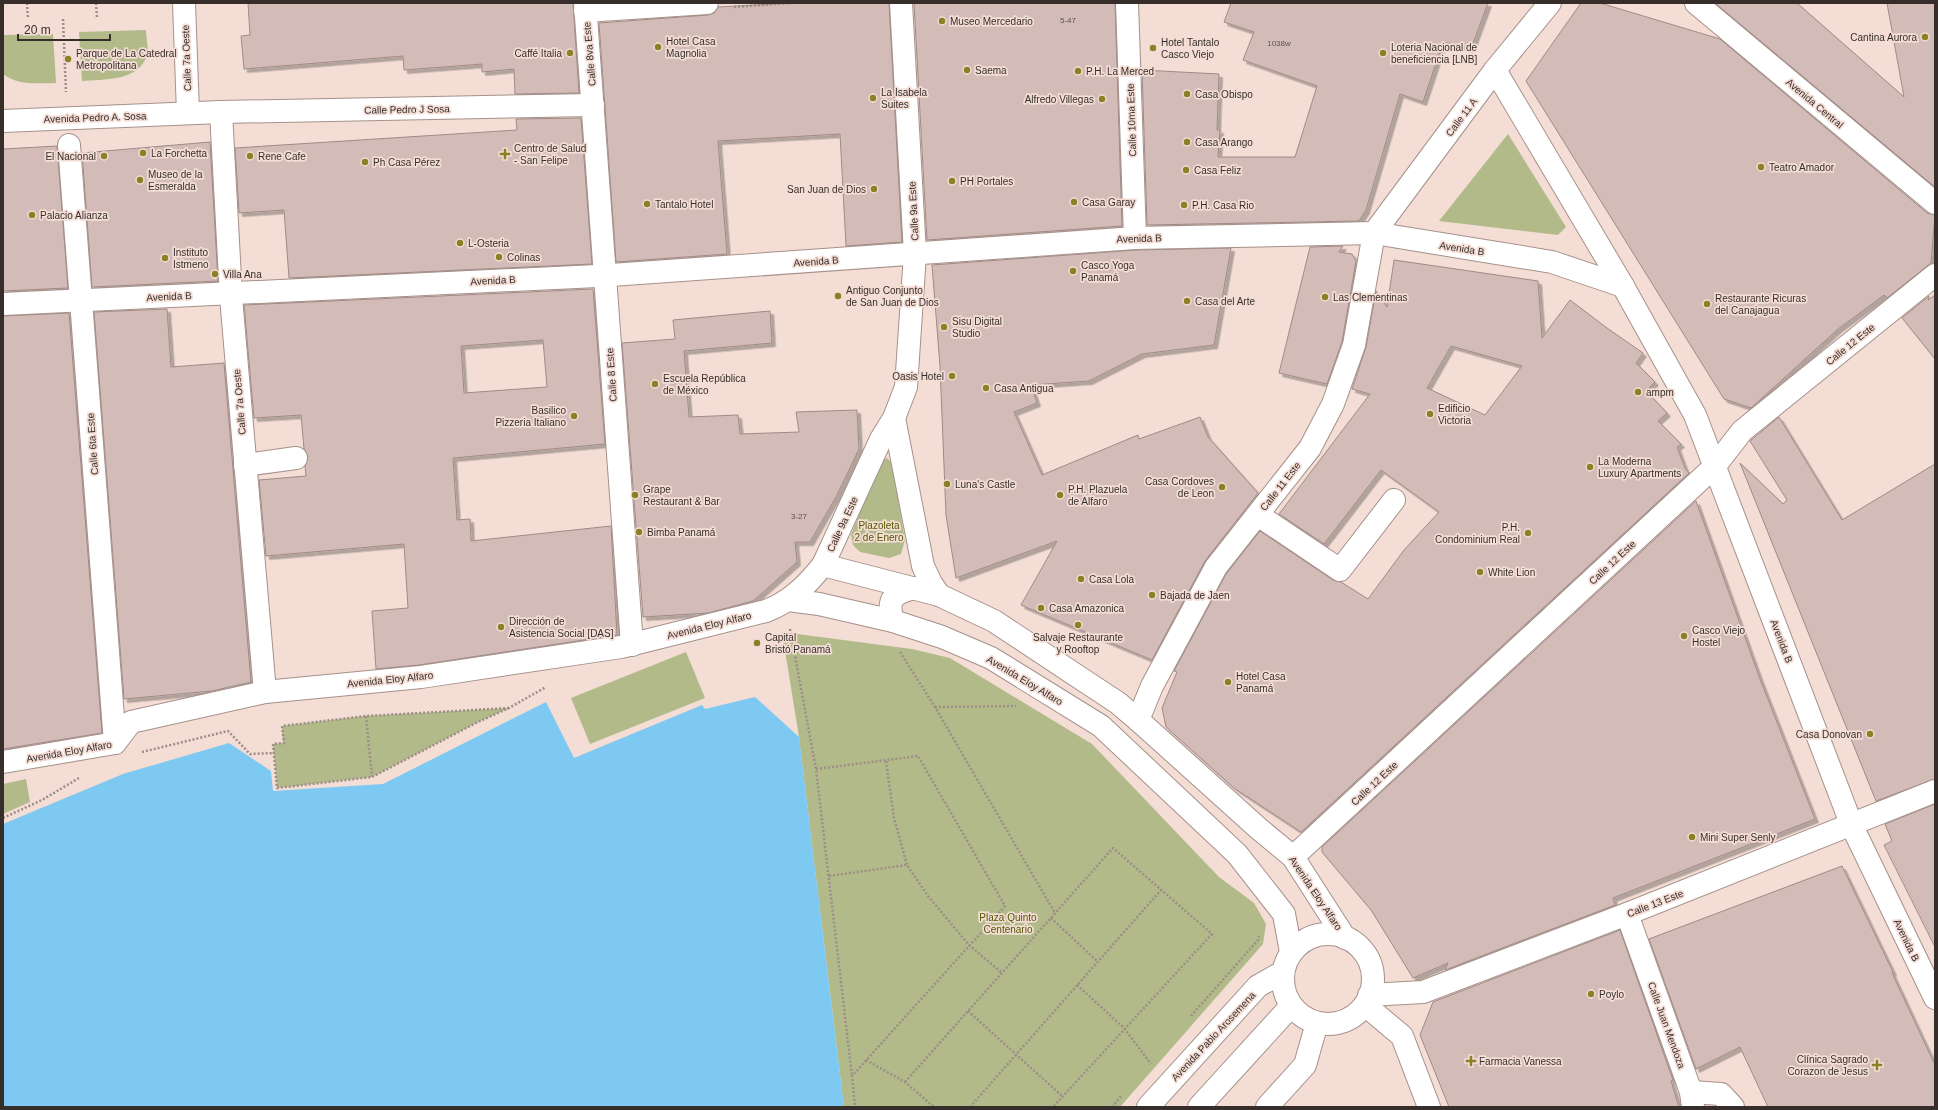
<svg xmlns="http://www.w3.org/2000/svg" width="1938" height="1110" font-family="Arial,sans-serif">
<defs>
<filter id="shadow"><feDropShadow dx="3.5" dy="3.5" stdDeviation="0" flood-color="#0004"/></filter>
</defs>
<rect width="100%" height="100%" fill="#f3ddd5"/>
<g fill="#b3ba89">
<path d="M146 30C146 38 149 48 147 55 139 82 103 79 82 81L79 32Z"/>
<path d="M53 34 56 83C37 83 19 86 3 74V35Z"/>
<path d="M1508 134 1566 227 1558 235 1439 221Z"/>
<path d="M887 458 892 463 905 540 901 554 889 558 860 552 853 545 851 535 879 463Z"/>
<path d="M782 632 912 649 950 658 1092 744 1219 877 1254 903 1266 924 1263 944 1120 1107H844L799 737Z"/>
<path d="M686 652 705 698 590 744 571 698Z"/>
<path d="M509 708 478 722 372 777 277 788 273 744 283 743 282 726 366 716Z"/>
<path d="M26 779 30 802 3 814V784Z"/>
</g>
<path fill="#7ec9f2" d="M755 697 799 737 844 1107H3V824L123 774 229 743 271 771 273 791 383 784 546 702 574 758 702 705 705 709Z"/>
<g fill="#d3bcb8" stroke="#a08a86" fill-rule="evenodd" filter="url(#shadow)">
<path d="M248 3H573L579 93 515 94 514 69 482 72V64L404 70 403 56 244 69 241 36 250 35Z"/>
<path d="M791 3H889L902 242 846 246 840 134 718 141 727 254 616 262 599 23 708 15 714 13 718 7Z"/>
<path d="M914 3H1115L1122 226 927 240Z"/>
<path d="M1231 3H1488L1471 49 1443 42 1423 102 1400 94 1366 210 1359 221 1147 225 1142 70 1219 74 1217 130H1220L1218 157H1295L1317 86 1243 60 1254 32 1224 22Z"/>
<path d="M1581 3H1600L1720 39 1927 213 1935 215 1931 263 1887 298 1884 295 1838 329 1751 408 1724 399 1526 81Z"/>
<path d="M1715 3H1797L1904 97 1887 3H1935V187Z"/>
<path d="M581 118 592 264 289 278 284 210 239 213 235 148 517 130 516 119Z"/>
<path d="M210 142 218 281 92 287 82 153Z"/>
<path d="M57 146 68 288 3 291V149Z"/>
<path d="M1343 246 1339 252 1352 254 1356 261 1342 342 1327 384 1279 373 1310 247Z"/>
<path d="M1231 248 1214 345 1142 354 1089 381 1031 385 1037 403 1014 412 1042 475 1138 435 1139 439 1200 417 1208 437 1258 493 1205 561 1152 660 1021 605 1057 541 956 578 946 515 940 366 932 265 1136 250Z"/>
<path d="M1394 260 1538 281 1542 338 1570 300 1607 328 1643 353 1636 363 1655 382 1646 391 1667 413 1658 421 1681 444 1677 447 1685 468 1689 473 1301 832 1234 788 1166 727 1162 708 1177 672 1174 671 1226 574 1260 531 1333 580 1341 582 1368 599 1404 550 1439 512 1381 470 1324 544 1279 514 1370 394 1352 389 1366 347 1376 291 1387 307ZM1451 346 1522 366 1485 415 1427 388Z"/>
<path d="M593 289 605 444 453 458 457 520 470 519 471 541 611 526 617 635 419 665 376 669 372 611 408 608 404 544 266 556 259 480 306 476 305 466 308 457 304 449 301 415 254 418 244 305ZM543 340 547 387 464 393 461 346Z"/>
<path d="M1935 295V359L1902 318 1929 296 1928 300Z"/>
<path d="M167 309 171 367 224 363 251 682 212 691 124 699 94 312Z"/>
<path d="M770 311 772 343 684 351 689 417 738 415 740 434 799 432 796 412 857 410 859 449 837 495 810 542H795L797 562 753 601 708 613 643 617 622 343 675 339 673 320Z"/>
<path d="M69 313 102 733 3 749V316Z"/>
<path d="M1779 417 1842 520 1935 464V779L1876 801 1740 463 1783 504 1787 500 1750 441Z"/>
<path d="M1696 501 1760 679 1815 819 1613 898 1615 905 1445 970 1448 963 1413 978 1371 910 1322 852V847Z"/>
<path d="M1935 804V947L1884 845 1892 841 1885 824Z"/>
<path d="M1842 866 1893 972 1892 973 1935 1065V1107H1768L1740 1047 1696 1069 1649 939Z"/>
<path d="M1620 930 1673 1080 1671 1081 1679 1107H1449L1420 1035 1433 1002Z"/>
</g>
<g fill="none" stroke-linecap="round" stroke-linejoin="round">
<defs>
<g id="minor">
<path d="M184 3 188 113"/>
<path d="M585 3 632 645"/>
<path d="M1127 3 1135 238"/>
<path d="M1696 3 1935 203"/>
<path d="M585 11 707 3"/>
<path d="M1495 70 1623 286 1695 415 1852 826 1935 998"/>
<path d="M221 112 231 297 265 692"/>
<path d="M3 121 221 112 593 105"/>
<path d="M69 145 115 743"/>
<path d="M3 304 597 276 1135 238 1374 233 1552 262 1623 286"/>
<path d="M894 418 923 566 931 583 939 595"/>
<path d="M245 465 296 458"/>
<path d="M1258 515 1340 570 1394 500"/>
<path d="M823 565 939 595 994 621 1118 703 1138 720 1258 828 1293 857 1345 938"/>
<path d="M788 600 819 604 893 621 942 637 991 658 1101 726 1237 854 1284 914 1291 952"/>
<path d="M893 621C886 599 894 593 914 588"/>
<path d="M1138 720 1152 686 1216 567 1310 448 1333 404 1354 345 1374 233 1495 70 1550 3"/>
<path d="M3 762 115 743 131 722 265 692 421 677 621 647 766 611C790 602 807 585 823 565L881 439 894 418 906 387 915 254 901 3"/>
<path d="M1293 857 1715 466 1742 431 1935 275"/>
<path d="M1627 914 1691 1092 1693 1107"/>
<circle cx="1328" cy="979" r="45"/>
<path d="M1369 995 1423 992 1627 914 1935 791"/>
<path d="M1365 1005 1402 1036 1429 1107"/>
<path d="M1691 1092 1721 1094 1733 1107"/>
<path d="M1148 1107 1258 986 1283 972"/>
<path d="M1199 1107 1291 1006"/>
<path d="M1267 1107 1305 1065 1317 1023"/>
</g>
</defs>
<use href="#minor" stroke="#a6918a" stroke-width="24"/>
<g stroke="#9d8d88" stroke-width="2.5" stroke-dasharray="2 2" stroke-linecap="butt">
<path d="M27 3 28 19"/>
<path d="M96 3 97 18"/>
<path d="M734 7 791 3"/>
<path d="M63 19 66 92"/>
<path d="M790 629 816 769 852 1076"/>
<path d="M900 652 935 707 1055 913"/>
<path d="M935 707 1016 706"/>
<path d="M509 708 366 716 282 726 284 743 273 744 277 788 372 777 478 722 509 708 546 687"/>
<path d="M366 716 372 777"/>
<path d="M142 752 228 731 250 754 275 753"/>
<path d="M886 761 894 818 907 865"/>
<path d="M816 769 918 756 1005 906 852 1076 855 1107"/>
<path d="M3 818 42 800 79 778"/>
<path d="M829 876 907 865 928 896 969 945 1002 973"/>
<path d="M1051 918 1098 962"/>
<path d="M1077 985 1124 1028 1151 1064"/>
<path d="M968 1011 1062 1096"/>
<path d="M1191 1016 1258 940 1259 936"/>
<path d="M866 1060 905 1082 934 1107"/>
<path d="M905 1082 1113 848 1212 934 1053 1107"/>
<path d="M970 1107 1161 890"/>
<path d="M1112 1107 1122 1095"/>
</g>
<use href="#minor" stroke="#fff" stroke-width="22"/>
</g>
<g fill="#8c8026" stroke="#f3ddd5" stroke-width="1.5">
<circle cx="942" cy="21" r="4"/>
<circle cx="1925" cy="37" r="4"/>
<circle cx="658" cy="47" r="4"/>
<circle cx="1153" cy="48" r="4"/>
<circle cx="570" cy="53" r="4"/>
<circle cx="1383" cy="53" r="4"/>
<circle cx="68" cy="59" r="4"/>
<circle cx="967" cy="70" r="4"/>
<circle cx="1078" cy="71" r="4"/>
<circle cx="1187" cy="94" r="4"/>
<circle cx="873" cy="98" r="4"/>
<circle cx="1102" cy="99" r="4"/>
<circle cx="1187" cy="142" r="4"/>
<circle cx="143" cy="153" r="4"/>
<path d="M503 148h4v4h4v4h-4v4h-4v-4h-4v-4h4z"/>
<circle cx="104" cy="156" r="4"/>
<circle cx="250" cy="156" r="4"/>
<circle cx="365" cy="162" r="4"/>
<circle cx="1761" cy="167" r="4"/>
<circle cx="1186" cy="170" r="4"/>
<circle cx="140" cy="180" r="4"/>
<circle cx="952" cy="181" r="4"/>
<circle cx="874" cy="189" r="4"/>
<circle cx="1074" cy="202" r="4"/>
<circle cx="647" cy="204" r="4"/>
<circle cx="1184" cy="205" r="4"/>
<circle cx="32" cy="215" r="4"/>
<circle cx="460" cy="243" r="4"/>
<circle cx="499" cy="257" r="4"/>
<circle cx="165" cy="258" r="4"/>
<circle cx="1073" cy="271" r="4"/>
<circle cx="215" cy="274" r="4"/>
<circle cx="838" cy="296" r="4"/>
<circle cx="1325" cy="297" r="4"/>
<circle cx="1187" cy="301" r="4"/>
<circle cx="1707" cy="304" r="4"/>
<circle cx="944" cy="327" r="4"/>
<circle cx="952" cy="376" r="4"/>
<circle cx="655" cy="384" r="4"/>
<circle cx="986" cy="388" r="4"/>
<circle cx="1638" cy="392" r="4"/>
<circle cx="1430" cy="414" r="4"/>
<circle cx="574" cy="416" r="4"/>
<circle cx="1590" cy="467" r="4"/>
<circle cx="947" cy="484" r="4"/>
<circle cx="1222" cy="487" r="4"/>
<circle cx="635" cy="495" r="4"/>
<circle cx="1060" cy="495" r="4"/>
<circle cx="639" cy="532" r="4"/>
<circle cx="1528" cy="533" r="4"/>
<circle cx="1480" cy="572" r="4"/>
<circle cx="1081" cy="579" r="4"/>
<circle cx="1152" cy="595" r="4"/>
<circle cx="1041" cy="608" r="4"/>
<circle cx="1078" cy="625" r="4"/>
<circle cx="501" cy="627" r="4"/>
<circle cx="1684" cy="636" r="4"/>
<circle cx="757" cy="643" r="4"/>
<circle cx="1228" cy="682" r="4"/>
<circle cx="1870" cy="734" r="4"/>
<circle cx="1692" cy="837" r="4"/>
<circle cx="1591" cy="994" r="4"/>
<path d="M1469 1055h4v4h4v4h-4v4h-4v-4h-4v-4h4z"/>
<path d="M1875 1059h4v4h4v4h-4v4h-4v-4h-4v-4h4z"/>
</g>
<g text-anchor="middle" stroke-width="3.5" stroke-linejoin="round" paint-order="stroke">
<g font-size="8" fill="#5e524e">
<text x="1068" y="23">5-47</text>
<text x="1279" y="46">1038w</text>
<text x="799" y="519">3-27</text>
</g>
<g font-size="10" fill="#372e2b" stroke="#f3ddd5" text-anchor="start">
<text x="950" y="25">Museo Mercedario</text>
<text x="1917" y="41" text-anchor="end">Cantina Aurora</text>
<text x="666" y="45">Hotel Casa<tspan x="666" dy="12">Magnolia</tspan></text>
<text x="1161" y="46">Hotel Tantalo<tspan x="1161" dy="12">Casco Viejo</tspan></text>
<text x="1391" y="51">Loteria Nacional de<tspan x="1391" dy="12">beneficiencia [LNB]</tspan></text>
<text x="76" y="57">Parque de La Catedral<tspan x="76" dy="12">Metropolitana</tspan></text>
<text x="562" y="57" text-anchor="end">Caffé Italia</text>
<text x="975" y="74">Saema</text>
<text x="1086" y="75">P.H. La Merced</text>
<text x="881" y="96">La Isabela<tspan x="881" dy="12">Suites</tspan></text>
<text x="1195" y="98">Casa Obispo</text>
<text x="1094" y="103" text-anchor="end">Alfredo Villegas</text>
<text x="1195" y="146">Casa Arango</text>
<text x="514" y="152">Centro de Salud<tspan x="514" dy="12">- San Felipe</tspan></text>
<text x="151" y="157">La Forchetta</text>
<text x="96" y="160" text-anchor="end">El Nacional</text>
<text x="258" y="160">Rene Cafe</text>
<text x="373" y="166">Ph Casa Pérez</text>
<text x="1769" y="171">Teatro Amador</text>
<text x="1194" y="174">Casa Feliz</text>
<text x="148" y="178">Museo de la<tspan x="148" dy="12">Esmeralda</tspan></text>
<text x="960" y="185">PH Portales</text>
<text x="866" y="193" text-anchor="end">San Juan de Dios</text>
<text x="1082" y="206">Casa Garay</text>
<text x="655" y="208">Tantalo Hotel</text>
<text x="1192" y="209">P.H. Casa Rio</text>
<text x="40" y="219">Palacio Alianza</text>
<text x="468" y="247">L-Osteria</text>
<text x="173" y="256">Instituto<tspan x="173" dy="12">Istmeno</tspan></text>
<text x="507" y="261">Colinas</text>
<text x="1081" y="269">Casco Yoga<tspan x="1081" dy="12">Panamá</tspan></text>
<text x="223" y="278">Villa Ana</text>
<text x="846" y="294">Antiguo Conjunto<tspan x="846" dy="12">de San Juan de Dios</tspan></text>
<text x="1333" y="301">Las Clementinas</text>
<text x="1715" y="302">Restaurante Ricuras<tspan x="1715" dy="12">del Canajagua</tspan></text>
<text x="1195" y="305">Casa del Arte</text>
<text x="952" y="325">Sisu Digital<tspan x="952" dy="12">Studio</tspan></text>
<text x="944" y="380" text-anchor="end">Oasis Hotel</text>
<text x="663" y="382">Escuela República<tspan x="663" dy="12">de México</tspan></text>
<text x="994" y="392">Casa Antigua</text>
<text x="1646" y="396">ampm</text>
<text x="1438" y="412">Edificio<tspan x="1438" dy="12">Victoria</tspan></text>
<text x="566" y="414" text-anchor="end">Basilico<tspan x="566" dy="12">Pizzeria Italiano</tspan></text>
<text x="1598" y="465">La Moderna<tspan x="1598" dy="12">Luxury Apartments</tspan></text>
<text x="1214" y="485" text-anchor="end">Casa Cordoves<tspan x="1214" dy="12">de Leon</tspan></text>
<text x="955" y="488">Luna's Castle</text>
<text x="643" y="493">Grape<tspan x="643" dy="12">Restaurant &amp; Bar</tspan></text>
<text x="1068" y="493">P.H. Plazuela<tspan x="1068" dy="12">de Alfaro</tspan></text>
<text x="1520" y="531" text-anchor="end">P.H.<tspan x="1520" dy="12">Condominium Real</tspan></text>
<text x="647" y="536">Bimba Panamá</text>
<text x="1488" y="576">White Lion</text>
<text x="1089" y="583">Casa Lola</text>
<text x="1160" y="599">Bajada de Jaen</text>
<text x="1049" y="612">Casa Amazonica</text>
<text x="509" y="625">Dirección de<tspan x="509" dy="12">Asistencia Social [DAS]</tspan></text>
<text x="1692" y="634">Casco Viejo<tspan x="1692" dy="12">Hostel</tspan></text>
<text x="765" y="641">Capital<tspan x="765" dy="12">Bristó Panamá</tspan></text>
<text x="1078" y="641" text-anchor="middle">Salvaje Restaurante<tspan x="1078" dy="12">y Rooftop</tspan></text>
<text x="1236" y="680">Hotel Casa<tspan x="1236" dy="12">Panamá</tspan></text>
<text x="1862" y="738" text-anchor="end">Casa Donovan</text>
<text x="1700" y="841">Mini Super Senly</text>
<text x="1599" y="998">Poylo</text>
<text x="1868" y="1063" text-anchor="end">Clínica Sagrado<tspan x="1868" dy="12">Corazon de Jesus</tspan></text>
<text x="1479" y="1065">Farmacia Vanessa</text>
</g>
<g font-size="10" fill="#372e2b" stroke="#f3ddd5">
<text transform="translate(589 54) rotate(-95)" y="4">Calle 8va Este</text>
<text transform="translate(186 58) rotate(-92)" y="4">Calle 7a Oeste</text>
<text transform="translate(1815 103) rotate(40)" y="4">Avenida Central</text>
<text transform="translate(407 109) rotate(-1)" y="4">Calle Pedro J Sosa</text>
<text transform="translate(95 117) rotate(-2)" y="4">Avenida Pedro A. Sosa</text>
<text transform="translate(1461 117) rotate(-53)" y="4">Calle 11 A</text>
<text transform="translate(1131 120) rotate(-92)" y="4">Calle 10ma Este</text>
<text transform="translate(913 211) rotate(-93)" y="4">Calle 9a Este</text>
<text transform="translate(1139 238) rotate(-2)" y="4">Avenida B</text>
<text transform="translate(1462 248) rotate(9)" y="4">Avenida B</text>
<text transform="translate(816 261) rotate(-4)" y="4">Avenida B</text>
<text transform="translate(493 280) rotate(-3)" y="4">Avenida B</text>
<text transform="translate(169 296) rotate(-3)" y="4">Avenida B</text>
<text transform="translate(1850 344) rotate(-39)" y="4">Calle 12 Este</text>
<text transform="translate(611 375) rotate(-94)" y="4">Calle 8 Este</text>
<text transform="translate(239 402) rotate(-95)" y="4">Calle 7a Oeste</text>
<text transform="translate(92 444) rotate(-94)" y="4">Calle 6ta Este</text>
<text transform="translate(1280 486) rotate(-52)" y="4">Calle 11 Este</text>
<text transform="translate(842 524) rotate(-65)" y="4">Calle 9a Este</text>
<text transform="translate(1612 562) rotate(-43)" y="4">Calle 12 Este</text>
<text transform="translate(709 625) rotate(-14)" y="4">Avenida Eloy Alfaro</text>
<text transform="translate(1782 641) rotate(69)" y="4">Avenida B</text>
<text transform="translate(390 679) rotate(-6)" y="4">Avenida Eloy Alfaro</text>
<text transform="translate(1025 680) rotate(31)" y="4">Avenida Eloy Alfaro</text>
<text transform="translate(69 751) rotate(-10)" y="4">Avenida Eloy Alfaro</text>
<text transform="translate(1374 783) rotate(-43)" y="4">Calle 12 Este</text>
<text transform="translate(1316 893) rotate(56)" y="4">Avenida Eloy Alfaro</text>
<text transform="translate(1655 903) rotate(-21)" y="4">Calle 13 Este</text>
<text transform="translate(1907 940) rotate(64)" y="4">Avenida B</text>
<text transform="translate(1667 1025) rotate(70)" y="4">Calle Juan Mendoza</text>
<text transform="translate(1213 1036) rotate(-47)" y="4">Avenida Pablo Arosemena</text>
</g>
<g font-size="10" fill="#525800" stroke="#f3ddd5">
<text x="879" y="529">Plazoleta<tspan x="879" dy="12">2 de Enero</tspan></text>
<text x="1008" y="921">Plaza Quinto<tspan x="1008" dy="12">Centenario</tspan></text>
</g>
</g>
<rect width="1938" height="1110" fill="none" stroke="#372e2b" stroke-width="8"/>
<path d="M18 34v6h92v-6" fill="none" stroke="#372e2b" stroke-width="2"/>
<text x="24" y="34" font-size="12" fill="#372e2b" stroke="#f3ddd5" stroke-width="3" paint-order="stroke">20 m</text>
</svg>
